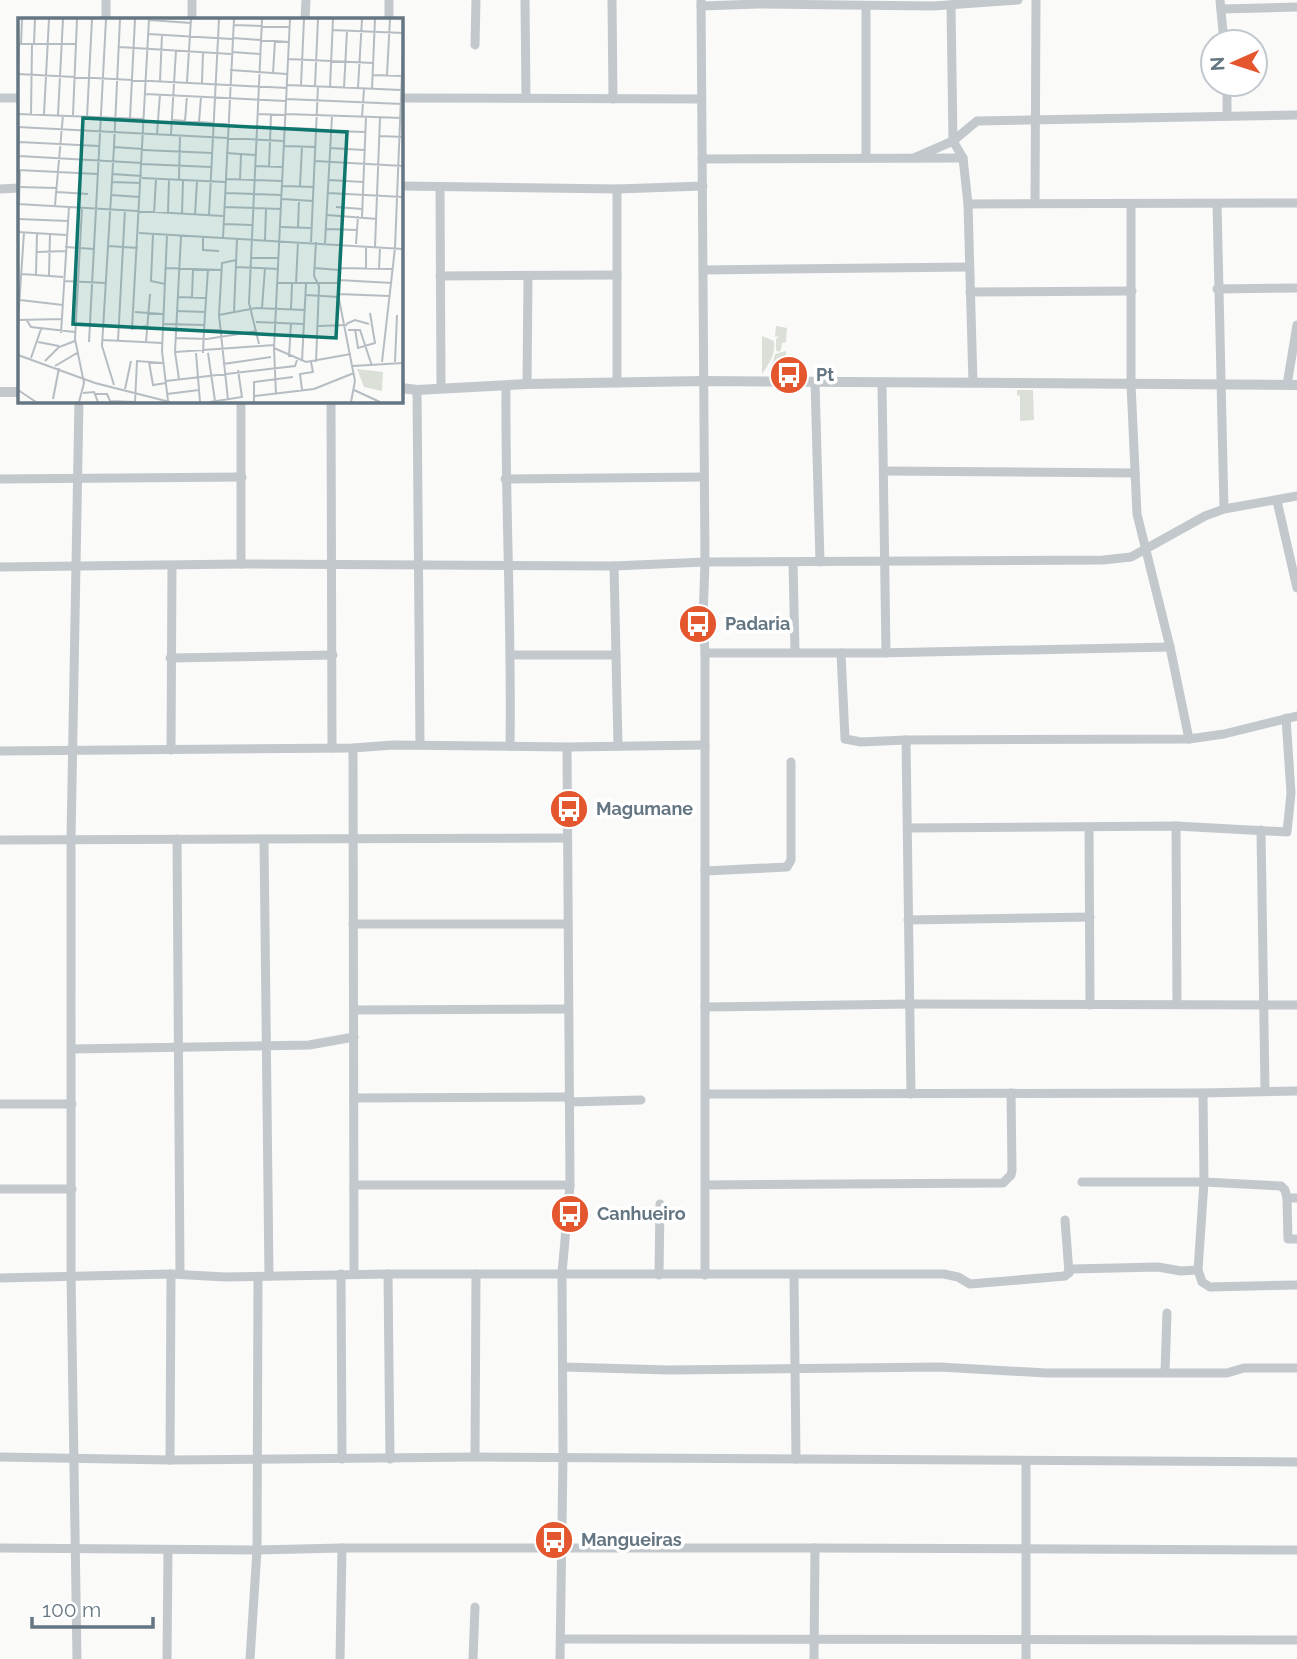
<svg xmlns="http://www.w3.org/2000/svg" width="1297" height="1659" font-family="Raleway,sans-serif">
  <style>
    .green { fill: #dadfd7 }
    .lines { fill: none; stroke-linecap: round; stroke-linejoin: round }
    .minor { stroke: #c3c8cc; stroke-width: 9 }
    .tertiary { stroke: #c3c8cc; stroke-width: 10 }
    .labels { text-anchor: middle; stroke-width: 7; stroke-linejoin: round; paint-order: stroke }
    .poi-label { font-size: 18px; font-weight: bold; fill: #657683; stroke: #fff; text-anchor: start }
    .inset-road { fill: none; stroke: #b5bdc2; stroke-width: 2 }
    .view { fill: #0f766e; fill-opacity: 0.15; stroke: #0f766e; stroke-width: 3.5 }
    .inset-edge { fill: none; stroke: #657683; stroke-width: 3.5 }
  </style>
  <rect width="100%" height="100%" fill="#fafaf8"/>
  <g class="green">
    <path d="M776,326L787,328L786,342L782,343L781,350L778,352L776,350V339L779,336L775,337Z"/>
    <path d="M762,336L774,341C776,354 769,364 762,374Z"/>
    <path d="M786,351V364L780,363L776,372L770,373L775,354Z"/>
    <path d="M1017,390H1033L1034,420L1020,421V396L1017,395Z"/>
  </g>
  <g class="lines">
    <g class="minor">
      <path d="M106,0V19"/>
      <path d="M192,0V19"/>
      <path d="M525,0L526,98"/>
      <path d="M612,0L613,99"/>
      <path d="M701,0L705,562L703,619L705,653V1275"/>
      <path d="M1220,0L1224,42"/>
      <path d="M951,5L953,141L963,158L968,204L973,383"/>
      <path d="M701,6L758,4L933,6L1018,0"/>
      <path d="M1221,9L1297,7"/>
      <path d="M305,19L306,0"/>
      <path d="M389,19V0"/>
      <path d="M475,45L476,0"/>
      <path d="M1227,84V116"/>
      <path d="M0,98H19"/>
      <path d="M401,98L701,99"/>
      <path d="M866,158V6"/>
      <path d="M914,158L953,141L977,121L1297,115"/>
      <path d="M702,159L963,158"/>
      <path d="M401,186L617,189L703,186"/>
      <path d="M440,187L441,387"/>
      <path d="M0,189L19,188"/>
      <path d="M1035,203L1036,0"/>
      <path d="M968,204L1297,203"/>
      <path d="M1131,204V384L1137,514L1170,647L1189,739"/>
      <path d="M1217,204L1224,509"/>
      <path d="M703,270L969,267"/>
      <path d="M440,276L617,275"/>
      <path d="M1217,289L1297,288"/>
      <path d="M970,292L1132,291"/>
      <path d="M815,382L820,562"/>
      <path d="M617,383V189"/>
      <path d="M882,383L886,653"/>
      <path d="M527,384L528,276"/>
      <path d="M1287,385L1297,325"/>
      <path d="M506,386C505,506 512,626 510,746"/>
      <path d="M417,390L420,745"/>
      <path d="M331,401L332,748"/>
      <path d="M884,471L1135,473"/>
      <path d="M0,479L242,477"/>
      <path d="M505,479L703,477"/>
      <path d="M1277,501L1297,588"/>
      <path d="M793,563L795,652"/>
      <path d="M241,564V401"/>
      <path d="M614,566L618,746"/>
      <path d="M0,567L241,564L614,566L705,562L1103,560L1131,557L1205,516L1224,509L1297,496"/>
      <path d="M705,653H878L1170,647"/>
      <path d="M841,653L845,739L861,742L906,740L1189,739L1224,734L1297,716"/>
      <path d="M511,655H616"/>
      <path d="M170,658L333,655"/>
      <path d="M906,740L911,1094"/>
      <path d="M353,748L354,1274"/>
      <path d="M171,750L172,566"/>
      <path d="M0,751L353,748L393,745L567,747L705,745"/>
      <path d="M1176,826L1177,1004"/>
      <path d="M908,828L1176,826L1287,832L1291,793L1286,718"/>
      <path d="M1089,828L1090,1005"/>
      <path d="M1261,830L1265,1090"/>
      <path d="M177,839L180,1274"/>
      <path d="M264,839L269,1276"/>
      <path d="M0,840L566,838"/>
      <path d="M705,871L787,867L791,860V762"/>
      <path d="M908,920L1090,917"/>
      <path d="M353,924H568"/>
      <path d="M705,1007L910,1004L1297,1005"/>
      <path d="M354,1010L568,1009"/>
      <path d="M72,1049L309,1045L354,1037"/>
      <path d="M1203,1093L1204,1182L1198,1270L1202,1282L1210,1287L1297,1285"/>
      <path d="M706,1094L1203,1093L1297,1091"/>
      <path d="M354,1098L569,1097"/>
      <path d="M569,1102L641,1100"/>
      <path d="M0,1104H72"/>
      <path d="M1082,1182H1204L1281,1186L1285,1190L1287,1198H1297"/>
      <path d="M354,1185H570"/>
      <path d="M706,1185L1003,1183L1011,1175L1012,1170L1011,1093"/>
      <path d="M0,1189H72"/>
      <path d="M1287,1198L1288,1239H1297"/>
      <path d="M1065,1220L1069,1273"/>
      <path d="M341,1274L342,1459"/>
      <path d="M388,1274L390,1459"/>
      <path d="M659,1275L660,1204"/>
      <path d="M794,1275L796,1459"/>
      <path d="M0,1278L171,1274L225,1277L388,1274H944L958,1277L970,1284L1065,1276L1072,1269L1158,1267L1181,1271L1198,1270"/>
      <path d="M564,1367L668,1370L940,1367L1046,1373H1227L1244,1368H1297"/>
      <path d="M1165,1372L1167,1313"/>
      <path d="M0,1457L170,1460L171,1274"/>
      <path d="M475,1457L476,1274"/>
      <path d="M170,1460L475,1457L1297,1462"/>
      <path d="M1026,1462V1659"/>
      <path d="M0,1548L257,1550L342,1548H815L1297,1550"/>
      <path d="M561,1639L1297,1640"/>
      <path d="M77,1659L71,1275V839L79,401"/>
      <path d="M167,1659L168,1550"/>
      <path d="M250,1659L257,1550L258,1277"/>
      <path d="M340,1659L342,1548"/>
      <path d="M473,1659L475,1607"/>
      <path d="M560,1659L563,1457L562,1273L570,1185L567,747"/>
      <path d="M814,1659L815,1548"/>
    </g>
    <g class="tertiary">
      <path d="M401,388L417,390L527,384L704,381L1297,385"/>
      <path d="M0,392H19"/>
    </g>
  </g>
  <defs>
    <g id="bus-disc" transform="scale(2.0125)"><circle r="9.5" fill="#e4572e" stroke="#fff"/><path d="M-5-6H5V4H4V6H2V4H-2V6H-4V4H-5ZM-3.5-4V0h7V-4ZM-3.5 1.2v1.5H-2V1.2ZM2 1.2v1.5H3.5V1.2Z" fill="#fff"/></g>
  </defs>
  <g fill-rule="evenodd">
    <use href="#bus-disc" x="789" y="375"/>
    <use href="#bus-disc" x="698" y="624"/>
    <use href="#bus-disc" x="569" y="809"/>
    <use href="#bus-disc" x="570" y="1214"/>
    <use href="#bus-disc" x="554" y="1540"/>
  </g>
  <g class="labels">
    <g class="poi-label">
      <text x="816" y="381">Pt</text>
      <text x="725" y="630">Padaria</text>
      <text x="596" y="815">Magumane</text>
      <text x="597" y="1220">Canhueiro</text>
      <text x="581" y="1546">Mangueiras</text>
    </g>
  </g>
  <g transform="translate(18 18)">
    <rect width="385" height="385" fill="#fafaf8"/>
    <path d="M339,351L365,354L364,373L346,369Z" fill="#dadfd7"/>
    <path class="inset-road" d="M102,1L96,129L125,131M272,1L256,330L288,344L333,336M131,2L173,5M215,7L272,9M314,12L385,15M130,16L214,21M215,20L271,24M0,26H58M3,26L4,1M16,26L17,1M101,29L213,36M214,34L242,36M270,41L355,45M0,52L1,26M212,52L269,56M255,55L257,23M0,56L269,70M355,57L384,58M369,57L372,1M142,63L144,17M169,64L173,1M184,65L185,34M269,67L383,72M283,67L286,1M297,68L300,1M312,69L315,1M326,70L329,13M340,70L344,1M354,71L357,1M127,76L268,83M268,81L384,86M0,96L126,101M13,96L14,26M26,96L31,1M239,96L267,97M267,96L385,100M40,97L45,1M55,97L59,1M69,99L74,1M344,99L346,71M112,100L117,1M154,102L209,106M167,103L169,78M181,104L183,79M0,109L266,123M267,110L299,111M313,113L347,114M139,116L142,76M153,116L158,32M362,118L385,119M1,124L81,128M266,128L298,129M312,130L346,132M125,132L194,135M208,135L237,137M1,138L124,145M297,143L385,148M124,146L193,149M237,148L264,149M251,149L253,97M0,152L80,156M0,152L1,110M94,156L124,158M124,160L207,164M161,161L162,117M207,161L264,163M222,162L223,136M311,162L345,164M94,164L123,165M264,168L296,169M282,168L284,128M0,169L39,170M39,174L70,176M207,175L263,177M310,175L385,179M93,177L122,179M264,181L295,183M0,186L205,198M1,186L2,152M37,187L45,97M206,189L263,191M318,189L344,191M136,195L138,161M150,195L151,161M164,196L165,162M177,197L179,163M191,197L201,1M309,197L359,201M344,199L348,99M0,201L50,203M205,206L234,207M263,209L293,210M280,210L281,182M308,211L339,212M0,214L48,217M121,215L385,231M135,216L133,263L147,266M149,217L144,333L150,383M185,219V232L201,233M205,220L216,1M247,222L248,190M293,224L300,68M307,225L314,98M322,225L320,276L337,363L333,384M338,226L340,198M91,228L120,230M47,229L76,231M357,229L362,100M19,234L48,233M233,240H261M218,249L261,251M147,250L204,252M296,250L321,252M321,250L375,251M348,250V228M190,251L186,312H204M361,251L362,230M4,256L45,259M18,256L19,215M31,257L32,216M296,258L301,268L298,344M296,258L298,224M320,262L374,265M46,263L88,265M260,265H320M278,266L280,224M320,276L371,278M288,277L321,279M160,279L188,280M174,279L175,251M2,282L45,287M244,290L247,250M273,291L274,266M159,293L188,294M117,294L145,296M216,294L219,221M201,297L238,290L287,292M8,301L13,309L57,314M0,302L44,301M0,304L6,214M238,304L286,306M145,306L186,307M328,306L337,302L351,306M128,308L114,311L131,1M300,308L329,307M337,311L340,330L357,325L352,295M330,312H342L354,348M43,315L51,189M158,320L189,321L239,313M85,322L144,325M100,323L107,192M20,324L41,328M71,324L88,1M128,324L132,276M241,326L231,285L244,1M256,330L258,376M157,334L256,327M178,335L182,384M185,335L186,312M190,335L197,383M0,337L77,365L152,384M271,339L273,305M13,340L23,311M27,343L41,329L57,323M284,343L288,266M131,344L135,367L148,365M364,344L377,230L385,29M377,344L379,297M205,346L253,339M37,348L59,335M335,348L385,345M161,361L157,334L163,218M148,363L277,348L279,342M96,367L84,328L96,129M107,371L113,343M0,372L18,384M284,372L282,356L295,354L293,344M336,372L362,384M65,375L76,374L80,384M77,376H89L92,383L117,384M149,376L181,372M237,378L296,371L336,355M35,381L41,350M210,382L201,297L204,245L218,242M61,384L66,365L57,321L64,190M117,384L119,343L145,345M192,384L224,379L220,352M236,384V364L275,359"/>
    <path class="view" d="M65,100L329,114L318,320L55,306Z"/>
    <rect width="385" height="385" class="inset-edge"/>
  </g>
  <g transform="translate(1234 63) rotate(267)"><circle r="33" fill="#ffffff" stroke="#c1c8cd" stroke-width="2"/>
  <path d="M0-5L12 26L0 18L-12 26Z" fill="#e4572e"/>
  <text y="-10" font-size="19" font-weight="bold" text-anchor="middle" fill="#657683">N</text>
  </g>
  <path d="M32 1617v10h121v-10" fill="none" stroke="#657683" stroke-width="3.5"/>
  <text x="42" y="1617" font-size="21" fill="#657683" stroke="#ffffff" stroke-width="5" paint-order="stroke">100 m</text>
</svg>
